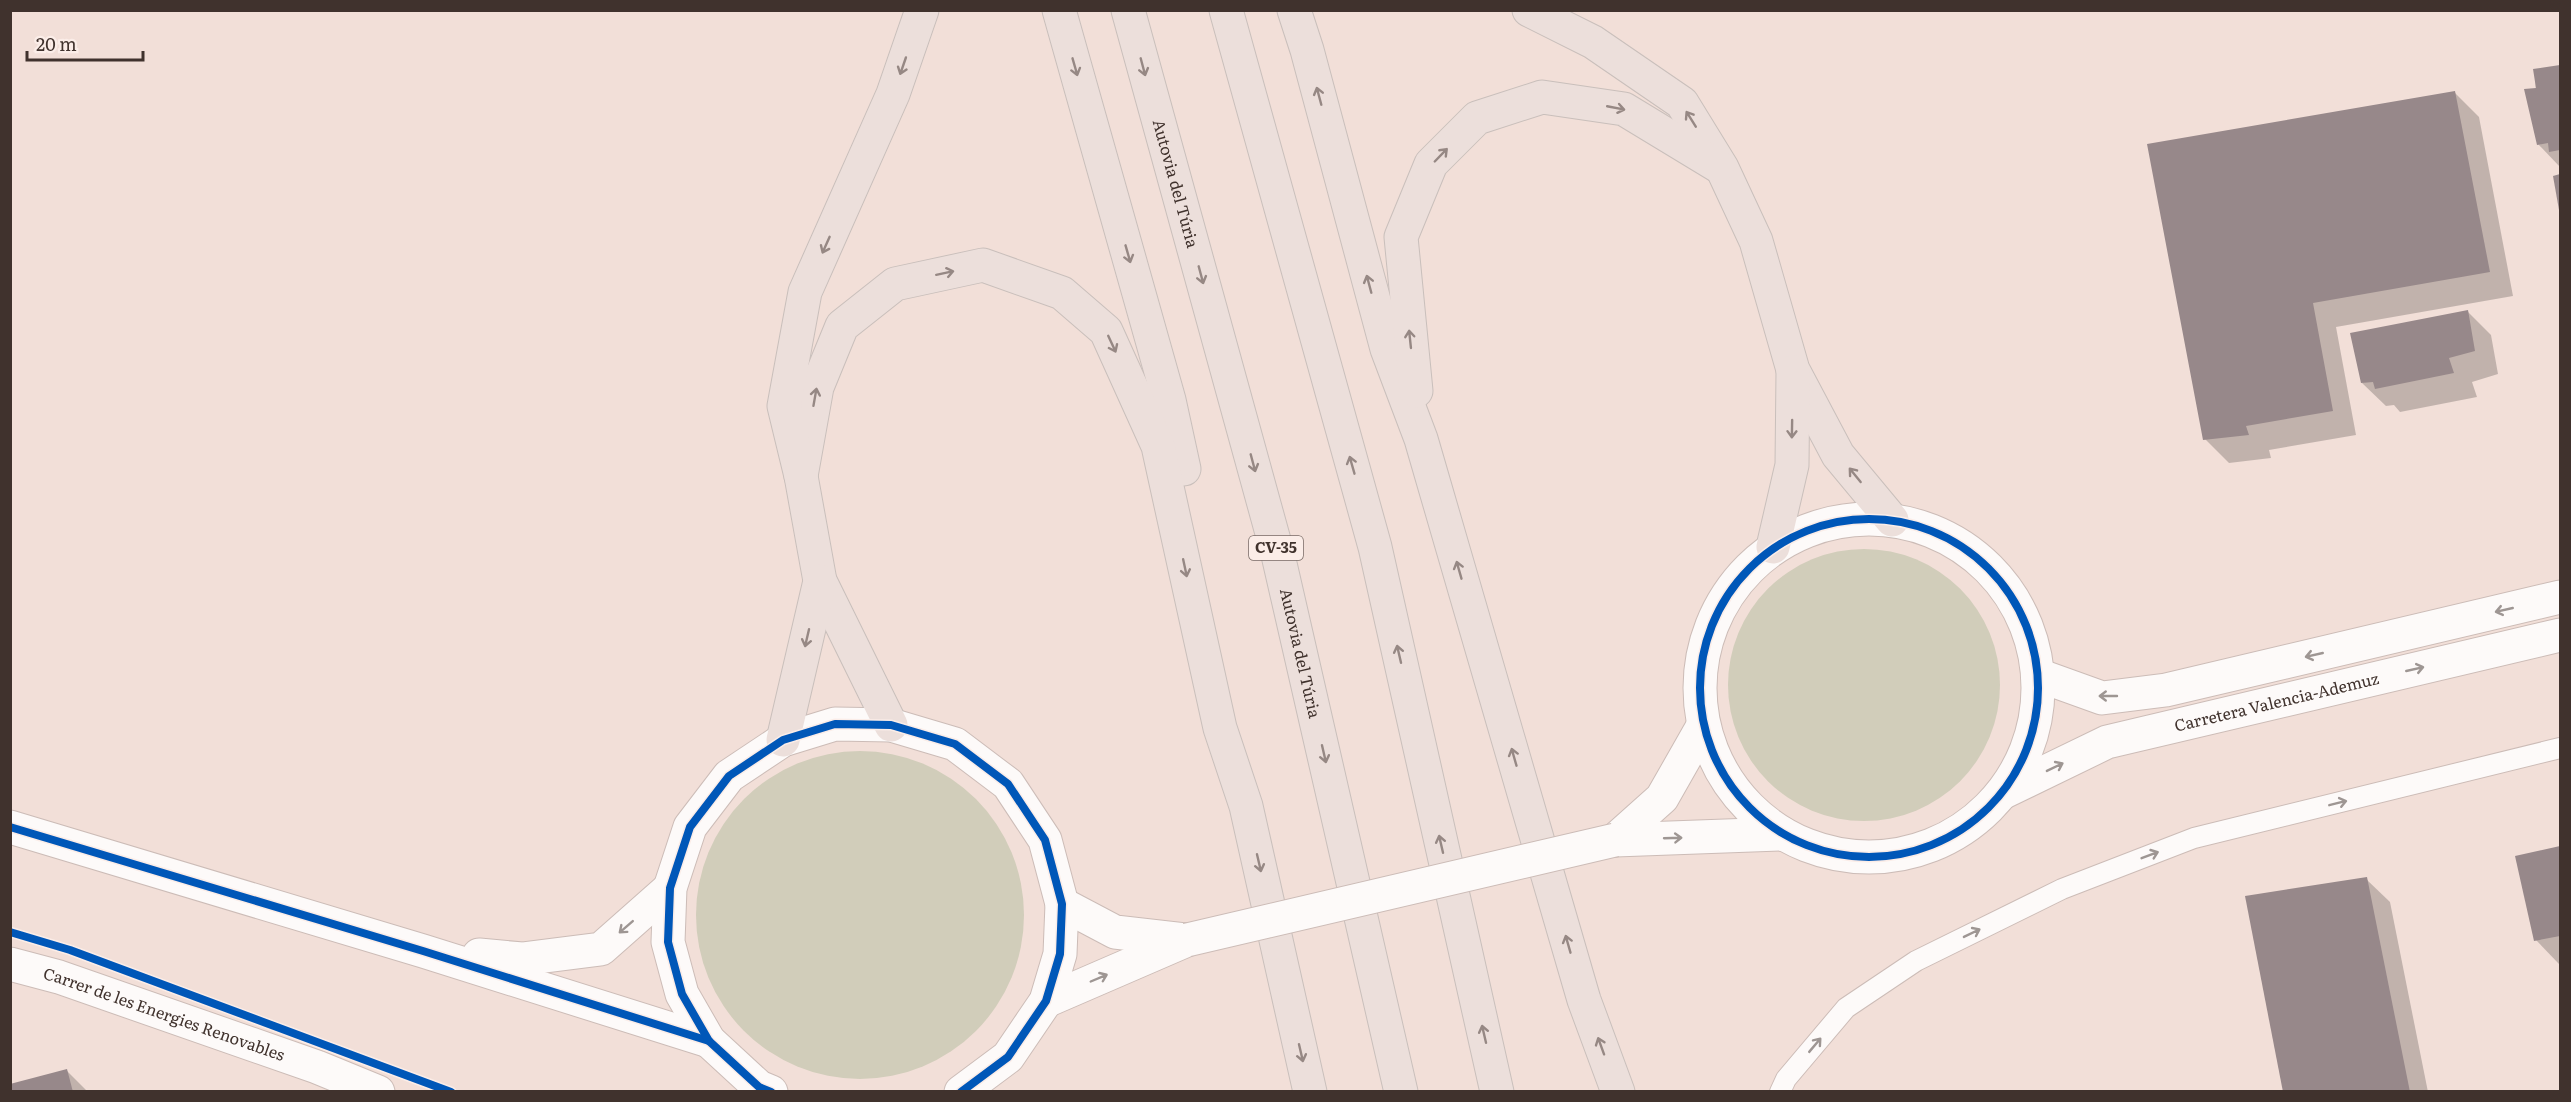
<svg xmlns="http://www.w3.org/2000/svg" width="2571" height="1102" font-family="Literata,serif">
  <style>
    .green { fill: #d1cdba }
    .shadow { fill: #0003 }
    .building { fill: #97888a }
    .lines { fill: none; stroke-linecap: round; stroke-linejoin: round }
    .lane-casing { stroke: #ccbcb7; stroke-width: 22 }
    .street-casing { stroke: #ccbcb7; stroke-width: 35 }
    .secondary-casing { stroke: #ccbcb7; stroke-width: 35 }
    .highway-casing { stroke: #c9bfbb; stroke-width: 35 }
    .lane { stroke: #fdfaf9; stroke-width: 20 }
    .street { stroke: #fdfaf9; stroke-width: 33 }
    .secondary { stroke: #fdfaf9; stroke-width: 33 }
    .highway { stroke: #ecdfdb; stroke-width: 33 }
    .secondary-bridge-casing { stroke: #ccbcb7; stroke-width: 35; stroke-linecap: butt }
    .secondary-bridge { stroke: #fdfaf9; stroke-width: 33 }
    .cycleway-casing { stroke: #fbede8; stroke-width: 11 }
    .cycleway { stroke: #0057b8; stroke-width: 8 }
    .oneway { stroke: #968884 }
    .oneway2 { stroke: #9e9693 }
    .labels { text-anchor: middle; stroke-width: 6; stroke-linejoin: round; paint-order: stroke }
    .shield { fill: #fbede8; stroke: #786a65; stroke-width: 1.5 }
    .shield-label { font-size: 15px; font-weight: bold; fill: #40322d }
    .street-label { font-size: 16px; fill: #40322d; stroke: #fbede8 }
  </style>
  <rect width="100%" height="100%" fill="#f2dfd8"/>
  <g class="green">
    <circle cx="1864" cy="685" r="136"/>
    <circle cx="860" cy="915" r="164"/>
  </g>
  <g class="shadow">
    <path d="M2560,66V167L2538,144L2535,70Z"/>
    <path d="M2455,93L2479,117L2513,296L2336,327L2356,435L2269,450L2271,458L2229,463L2205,439Z"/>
    <path d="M2467,311L2491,335L2498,374L2472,382L2477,397L2400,412L2394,405L2386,406L2362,383Z"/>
    <path d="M2560,847V963L2559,964L2536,940L2516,857Z"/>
    <path d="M2366,879L2390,902L2428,1092H2284Z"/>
    <path d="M67,1071L88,1092H10Z"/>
  </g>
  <g class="building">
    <path d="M2560,65V150L2549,152L2548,143L2537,145L2524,89L2536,88L2533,69Z"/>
    <path d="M2455,91L2490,272L2313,303L2333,411L2246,426L2249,435L2203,440L2147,144Z"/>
    <path d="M2560,174V210H2559L2553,176Z"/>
    <path d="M2468,310L2475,351L2449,358L2454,373L2375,389L2373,382L2361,383L2350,333Z"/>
    <path d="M2560,846V936L2534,941L2515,856Z"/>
    <path d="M2367,877L2410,1092H2283L2245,896Z"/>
    <path d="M67,1069L73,1092H10V1084Z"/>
  </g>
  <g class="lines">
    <g class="lane-casing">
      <path id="lane" d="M1780,1092L1786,1079L1846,1008L1916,961L2062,889L2194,838L2560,748"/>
    </g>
    <g class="street-casing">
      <g id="street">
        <path d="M2038,675L2102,698L2166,690L2560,597"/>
        <path id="s1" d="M2002,793L2107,742L2560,635"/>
        <path id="s2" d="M10,964L59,977L317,1067L378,1092"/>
      </g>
    </g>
    <g class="secondary-casing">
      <g id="secondary">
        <circle cx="1869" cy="688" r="169"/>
        <path d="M10,827L423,951L709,1041"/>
        <path d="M1615,840L1783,834"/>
        <path d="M1615,840L1662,798L1703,726"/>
        <path d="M1062,904L1115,932L1185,940"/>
        <path d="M479,955L522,959L601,949L670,888"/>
        <path d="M1046,1001L1187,940"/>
        <path d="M771,1092L759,1087L709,1041L682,994L668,942L670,888L690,827L729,776L783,740L835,724L891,725L955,744L1008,784L1045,840L1062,904L1060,954L1046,1001L1008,1057L961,1092"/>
      </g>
    </g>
    <g class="highway-casing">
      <g id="highway">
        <path d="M1059,10L1169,400L1184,469"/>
        <path id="s3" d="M1128,10L1278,555L1401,1092"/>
        <path d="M1226,10L1375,547L1497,1092"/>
        <path d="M1294,10L1307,50L1387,349L1421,439L1584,1000L1618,1092"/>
        <path d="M1529,10L1593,42L1682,103L1722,168L1756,241L1793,370L1838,455L1892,520"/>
        <path d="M1416,391L1401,237L1431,164L1477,118L1542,97L1624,109L1718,166"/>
        <path d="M801,476L817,387L842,326L895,284L983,265L1062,293L1106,331L1158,446L1220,728L1246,806L1310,1092"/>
        <path d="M1773,547L1792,465L1793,372"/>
        <path d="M891,725L820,581L801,476L784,406L805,292L893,94L922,10"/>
        <path d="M783,740L820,581"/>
      </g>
    </g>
    <use href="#lane" class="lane"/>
    <use href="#street" class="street"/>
    <use href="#secondary" class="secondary"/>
    <use href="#highway" class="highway"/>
    <g class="secondary-bridge-casing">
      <path id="secondary-bridge" d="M1187,940L1615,840"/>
    </g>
    <use href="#secondary-bridge" class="secondary-bridge"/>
    <g class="cycleway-casing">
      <g id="cycleway">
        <circle cx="1869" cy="688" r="169"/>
        <path d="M10,827L423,951L709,1041"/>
        <path d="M10,932L70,950L451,1092"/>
        <path d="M771,1092L759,1087L709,1041L682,994L668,942L670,888L690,827L729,776L783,740L835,724L891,725L955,744L1008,784L1045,840L1062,904L1060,954L1046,1001L1008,1057L961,1092"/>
      </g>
    </g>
    <use href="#cycleway" class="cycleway"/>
  </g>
  <defs><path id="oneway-shaft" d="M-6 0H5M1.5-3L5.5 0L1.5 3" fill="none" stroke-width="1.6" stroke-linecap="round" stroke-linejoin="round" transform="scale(1.5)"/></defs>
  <g class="oneway">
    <use href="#oneway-shaft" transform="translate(903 66) rotate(109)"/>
    <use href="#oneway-shaft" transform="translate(1075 67) rotate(74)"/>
    <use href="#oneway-shaft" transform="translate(1143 67) rotate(75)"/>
    <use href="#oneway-shaft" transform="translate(1319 96) rotate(-105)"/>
    <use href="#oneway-shaft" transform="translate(1616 108) rotate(11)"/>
    <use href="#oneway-shaft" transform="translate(1691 119) rotate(-122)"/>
    <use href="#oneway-shaft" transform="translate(1441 155) rotate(-46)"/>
    <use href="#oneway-shaft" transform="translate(826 245) rotate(114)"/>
    <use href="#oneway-shaft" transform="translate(1128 254) rotate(74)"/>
    <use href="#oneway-shaft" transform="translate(945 273) rotate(-12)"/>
    <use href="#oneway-shaft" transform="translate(1201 275) rotate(75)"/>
    <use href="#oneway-shaft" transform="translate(1369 284) rotate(-105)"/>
    <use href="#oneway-shaft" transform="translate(1410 339) rotate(-96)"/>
    <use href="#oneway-shaft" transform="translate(1112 344) rotate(65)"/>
    <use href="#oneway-shaft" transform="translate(815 397) rotate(-80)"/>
    <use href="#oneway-shaft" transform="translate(1792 429) rotate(91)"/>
    <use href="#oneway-shaft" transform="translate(1253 463) rotate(75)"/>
    <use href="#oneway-shaft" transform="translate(1352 465) rotate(-106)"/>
    <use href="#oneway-shaft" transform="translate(1855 475) rotate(-129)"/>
    <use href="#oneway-shaft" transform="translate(1185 568) rotate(78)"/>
    <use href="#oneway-shaft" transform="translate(1459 570) rotate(-106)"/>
    <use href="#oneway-shaft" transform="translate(807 638) rotate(103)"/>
    <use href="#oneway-shaft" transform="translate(1399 654) rotate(-103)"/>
    <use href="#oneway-shaft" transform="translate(1324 754) rotate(77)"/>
    <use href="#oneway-shaft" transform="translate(1514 757) rotate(-106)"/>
    <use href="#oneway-shaft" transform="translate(1441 844) rotate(-103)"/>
    <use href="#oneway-shaft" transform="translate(1259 863) rotate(77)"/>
    <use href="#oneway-shaft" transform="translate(1568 944) rotate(-106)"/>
    <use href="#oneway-shaft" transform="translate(1484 1034) rotate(-103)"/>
    <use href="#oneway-shaft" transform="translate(1601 1046) rotate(-110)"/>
    <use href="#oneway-shaft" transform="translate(1301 1053) rotate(77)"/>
  </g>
  <g class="oneway2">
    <use href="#oneway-shaft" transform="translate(2504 610) rotate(167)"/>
    <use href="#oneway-shaft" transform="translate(2314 655) rotate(167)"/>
    <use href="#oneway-shaft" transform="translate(2415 669) rotate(-13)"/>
    <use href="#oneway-shaft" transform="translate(2108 696) rotate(180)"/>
    <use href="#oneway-shaft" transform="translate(2055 767) rotate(-26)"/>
    <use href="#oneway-shaft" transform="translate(2338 803) rotate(-14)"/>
    <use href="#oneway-shaft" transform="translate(1673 838) rotate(-2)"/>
    <use href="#oneway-shaft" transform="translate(2150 855) rotate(-21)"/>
    <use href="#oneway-shaft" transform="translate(626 927) rotate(139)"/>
    <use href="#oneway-shaft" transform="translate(1972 933) rotate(-26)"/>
    <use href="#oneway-shaft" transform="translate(1099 978) rotate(-23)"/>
    <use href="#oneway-shaft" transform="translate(1815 1045) rotate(-50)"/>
  </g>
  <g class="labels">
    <rect class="shield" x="1249" y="536" width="54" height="24" rx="4.5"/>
    <g class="shield-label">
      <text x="1276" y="553">CV-35</text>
    </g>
    <g class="street-label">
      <text dy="6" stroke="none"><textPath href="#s3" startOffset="180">Autovia del Túria</textPath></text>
      <text dy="6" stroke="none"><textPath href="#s3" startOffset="666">Autovia del Túria</textPath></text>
      <text dy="6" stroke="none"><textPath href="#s1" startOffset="291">Carretera Valencia-Ademuz</textPath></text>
      <text dy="6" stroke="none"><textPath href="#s2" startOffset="162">Carrer de les Energies Renovables</textPath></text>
    </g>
  </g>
  <rect width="2571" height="1102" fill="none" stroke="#40322d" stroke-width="24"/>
  <path d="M27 51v9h116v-9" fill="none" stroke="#40322d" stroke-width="3"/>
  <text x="36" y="51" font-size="18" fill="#40322d" stroke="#fbede8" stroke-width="4.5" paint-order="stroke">20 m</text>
</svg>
